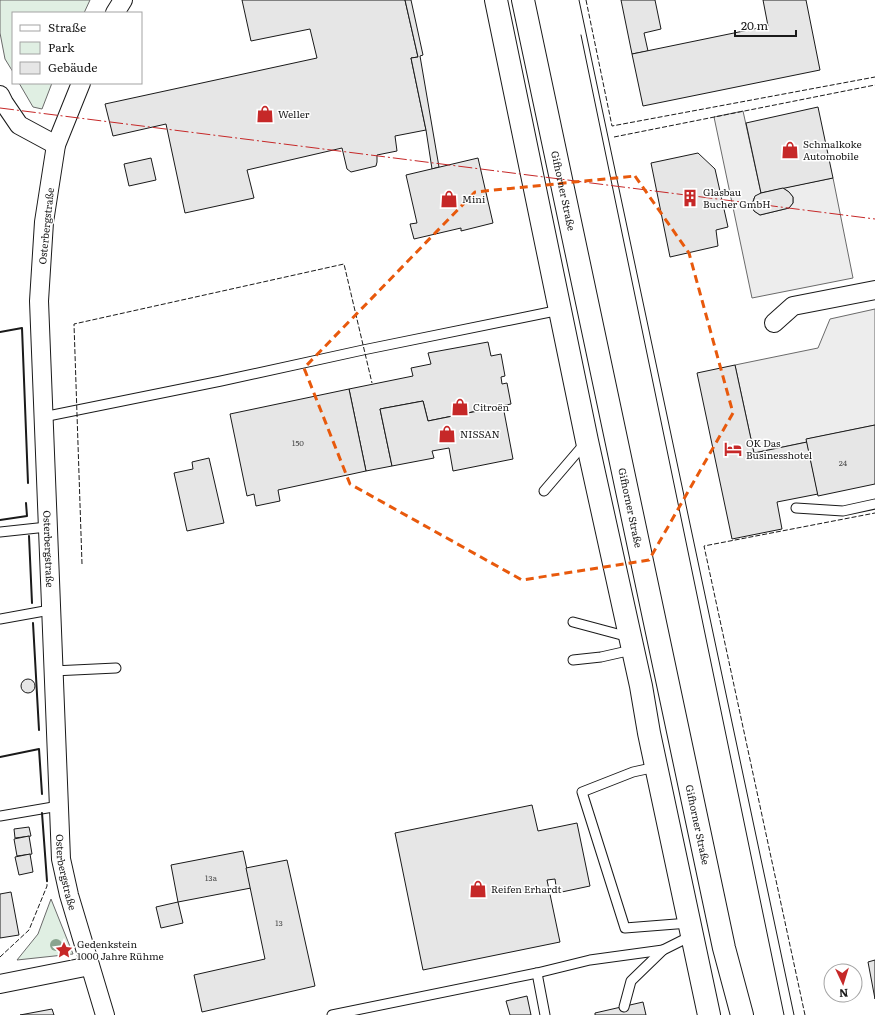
<svg xmlns="http://www.w3.org/2000/svg" width="875" height="1015" font-family="Literata,serif">
  <style>
    .green { fill: #e0efe3; stroke: #6a6a6a }
    .parking { fill: #ededed; stroke: #6a6a6a }
    .building { fill: #e6e6e6; stroke: #1a1a1a }
    .lines { fill: none; stroke-linecap: round; stroke-linejoin: round }
    .lane-casing { stroke: #1a1a1a; stroke-width: 11 }
    .street-casing { stroke: #1a1a1a; stroke-width: 20 }
    .secondary-casing { stroke: #1a1a1a; stroke-width: 24 }
    .lane { stroke: #fff; stroke-width: 9 }
    .street { stroke: #fff; stroke-width: 18 }
    .secondary { stroke: #fff; stroke-width: 22 }
    .tram { stroke: #1a1a1a; stroke-width: 1 }
    .fence { stroke: #1a1a1a; stroke-width: 1; stroke-dasharray: 5 2; stroke-linecap: butt }
    .wall { stroke: #1a1a1a; stroke-width: 2 }
    .power { stroke: #c62828; stroke-width: 1; stroke-dasharray: 14 3 2 3; stroke-linecap: butt }
    .tree { fill: #8aa48f }
    .marked { fill: none; stroke: #e8590c; stroke-width: 3; stroke-dasharray: 8 5; stroke-linejoin: round }
    .labels { text-anchor: middle; stroke-width: 3; stroke-linejoin: round; paint-order: stroke }
    .number-label { font-size: 8px; fill: #4d4d4d }
    .poi-label { font-size: 10px; fill: #1a1a1a; stroke: #fff; text-anchor: start }
    .street-label { font-size: 10px; fill: #1a1a1a; stroke: #fff }
  </style>
  <rect width="100%" height="100%" fill="#fff"/>
  <g class="green">
    <path d="M0,0H90L84,13H13V72L5,59L0,33Z"/>
    <path d="M19,83H52L42,109L33,107Z"/>
    <path d="M51,899L73,954L17,960L38,934Z"/>
  </g>
  <g class="parking">
    <path d="M743,111L761,193L754,198L752,205L754,211L760,215L789,208L793,203V197L789,192L783,188L833,178L853,278L752,298L714,117Z"/>
    <path d="M875,309V425L807,439V442L754,453L735,365L818,348L830,319Z"/>
  </g>
  <g class="building">
    <path d="M242,0H405L418,57L411,58L426,130L395,136L397,151L377,155V162L376,166L351,172L347,169L342,148L247,170L254,198L185,213L166,124L113,136L105,104L317,58L310,29L251,41Z"/>
    <path d="M405,0H411L423,55L420,56L439,167L432,169L426,130L411,58L418,57Z"/>
    <path d="M621,0H655L661,29L644,33L648,51L632,54Z"/>
    <path d="M763,0H806L820,70L643,106L632,54L768,26Z"/>
    <path d="M818,107L833,178L761,193L746,123Z"/>
    <path d="M698,153L715,169L728,227L716,230L718,246L670,257L651,163Z"/>
    <path d="M151,158L156,180L129,186L124,164Z"/>
    <path d="M478,158L493,223L461,231V228L414,239L410,224L417,223L406,175Z"/>
    <path d="M783,188L789,192L793,197V203L789,208L760,215L754,211L752,205L755,196L761,193Z"/>
    <path d="M488,342L491,356L501,354L505,376L501,377L502,384L507,383L511,404L428,421L423,401L380,409L392,466L366,471L349,389L413,376L411,368L431,364L428,353Z"/>
    <path d="M735,365L754,453L807,442L818,494L777,502L782,529L732,539L697,373Z"/>
    <path d="M349,389L366,471L278,490L280,501L256,506L254,494L247,496L230,414Z"/>
    <path d="M423,401L428,421L503,406L513,459L453,471L449,448L432,451L434,458L392,466L380,409Z"/>
    <path d="M875,425V484L818,496L806,439Z"/>
    <path d="M209,458L224,523L187,531L174,473L193,469L192,462Z"/>
    <circle cx="28" cy="686" r="7"/>
    <path d="M532,805L538,831L577,823L590,886L557,893L555,879L547,880L560,942L423,970L395,833Z"/>
    <path d="M29,827L31,836L15,838L14,829Z"/>
    <path d="M29,836L32,854L17,856L14,839Z"/>
    <path d="M243,851L251,888L178,902L171,865Z"/>
    <path d="M30,854L33,872L19,875L15,857Z"/>
    <path d="M287,860L315,986L202,1012L194,975L265,959L246,868Z"/>
    <path d="M11,892L19,935L0,938V894Z"/>
    <path d="M178,902L183,923L161,928L156,907Z"/>
    <path d="M875,960V999L868,962Z"/>
    <path d="M527,996L531,1015H510L506,1001Z"/>
    <path d="M643,1002L646,1015H595V1013Z"/>
    <path d="M52,1009L54,1015H20Z"/>
  </g>
  <g class="lines">
    <g class="lane-casing">
      <g id="lane">
        <path d="M43,417L221,381L363,350L560,310"/>
        <path d="M544,491L586,442"/>
        <path d="M796,508L843,511L875,504"/>
        <path d="M0,532L47,527"/>
        <path d="M0,619L50,610"/>
        <path d="M573,622L629,637"/>
        <path d="M573,660L601,657L632,650"/>
        <path d="M53,671L116,668"/>
        <path d="M656,767L633,772L582,792L625,928L689,923"/>
        <path d="M0,816L59,806"/>
        <path d="M537,973L545,1015"/>
        <path d="M624,1007L631,981L663,950L691,936"/>
        <path d="M332,1015L537,973L590,960L663,950"/>
      </g>
    </g>
    <g class="street-casing">
      <g id="street">
        <path d="M115,13L123,0"/>
        <path id="s1" d="M81,83L56,145L44,222L39,301L61,859L69,895L105,1015"/>
        <path d="M0,95L4,103L19,125L56,145"/>
        <path d="M774,323L793,306L875,290"/>
        <path d="M0,984L90,966"/>
      </g>
    </g>
    <g class="secondary-casing">
      <g id="secondary">
        <path d="M496,0L587,441L641,686L649,733L709,1015"/>
        <path id="s2" d="M523,0L724,948L742,1015"/>
      </g>
    </g>
    <use href="#lane" class="lane"/>
    <use href="#street" class="street"/>
    <use href="#secondary" class="secondary"/>
    <g class="tram">
      <path d="M579,0L794,1015"/>
      <path d="M581,35L784,1015"/>
    </g>
    <g class="fence">
      <path d="M586,0L612,126L875,77"/>
      <path d="M614,137L875,85"/>
      <path d="M82,564L74,324L344,264L372,383"/>
      <path d="M0,957L29,930L47,886V881"/>
      <path d="M805,1015L704,546L875,513"/>
    </g>
    <g class="wall">
      <path d="M0,332L22,328L28,483"/>
      <path d="M0,520L27,516L26,503"/>
      <path d="M29,536L32,603"/>
      <path d="M33,623L39,730"/>
      <path d="M0,757L39,749L42,794"/>
      <path d="M42,813L47,881"/>
    </g>
    <path class="power" d="M0,108L875,219"/>
  </g>
  <circle class="tree" cx="56" cy="945" r="6"/>
  <path class="marked" d="M635,176L689,253L733,413L649,560L522,580L350,484L304,368L475,192Z"/>
  <defs>
    <g id="shop-bare" transform="scale(1.38)"><path d="M-5-2.5h2.3a2.7 3.5 0 0 1 5.4 0H5L5.5 6h-11ZM-1.5-2.5h3a1.5 2.3 0 0 0-3 0Z" fill="#c62828" stroke="#fff" stroke-width="2.5" paint-order="stroke"/></g>
    <g id="building-bare" transform="scale(1.38)"><path d="M-4-6H4V6H1V3H-1V6H-4ZM-2.5-4.3h1.7v1.8h-1.7ZM.8-4.3h1.7v1.8H.8ZM-2.5-1h1.7V.8h-1.7ZM.8-1h1.7V.8H.8Z" fill="#c62828" stroke="#fff" stroke-width="2.5" paint-order="stroke"/></g>
    <g id="hotel-bare" transform="scale(1.38)"><path d="M-6-4.5h1.5V1H6V5H4.5V3h-9V5H-6ZM-4 0a1.8 1.8 0 1 1 3.6 0ZM.5 0V-2.5h3Q6-2.5 6 0Z" fill="#c62828" stroke="#fff" stroke-width="2.5" paint-order="stroke"/></g>
    <g id="sight-bare" transform="scale(1.38)"><path d="M0-6L1.8-2.2L6-1.7L2.9 1.2L3.7 5.4L0 3.3L-3.7 5.4L-2.9 1.2L-6-1.7L-1.8-2.2Z" fill="#c62828" stroke="#fff" stroke-width="2.5" paint-order="stroke"/></g>
  </defs>
  <g fill-rule="evenodd">
    <use href="#shop-bare" x="265" y="114"/>
    <use href="#shop-bare" x="790" y="150"/>
    <use href="#building-bare" x="690" y="198"/>
    <use href="#shop-bare" x="449" y="199"/>
    <use href="#shop-bare" x="460" y="407"/>
    <use href="#shop-bare" x="447" y="434"/>
    <use href="#hotel-bare" x="733" y="449"/>
    <use href="#shop-bare" x="478" y="889"/>
    <use href="#sight-bare" x="64" y="950"/>
  </g>
  <g class="labels">
    <g class="number-label">
      <text x="298" y="446">150</text>
      <text x="843" y="466">24</text>
      <text x="211" y="881">13a</text>
      <text x="279" y="926">13</text>
    </g>
    <g class="poi-label">
      <text x="278" y="118">Weller</text>
      <text x="803" y="148">Schmalkoke<tspan x="803" dy="12">Automobile</tspan></text>
      <text x="703" y="196">Glasbau<tspan x="703" dy="12">Bucher GmbH</tspan></text>
      <text x="462" y="203">Mini</text>
      <text x="473" y="411">Citroën</text>
      <text x="460" y="438">NISSAN</text>
      <text x="746" y="447">OK Das<tspan x="746" dy="12">Businesshotel</tspan></text>
      <text x="491" y="893">Reifen Erhardt</text>
      <text x="77" y="948">Gedenkstein<tspan x="77" dy="12">1000 Jahre Rühme</tspan></text>
    </g>
    <g class="street-label">
      <text dy="4" stroke="none"><textPath href="#s2" startOffset="195">Gifhorner Straße</textPath></text>
      <text transform="translate(46 226) rotate(-84)" y="4">Osterbergstraße</text>
      <text dy="4" stroke="none"><textPath href="#s2" startOffset="519">Gifhorner Straße</textPath></text>
      <text dy="4" stroke="none"><textPath href="#s1" startOffset="472">Osterbergstraße</textPath></text>
      <text dy="4" stroke="none"><textPath href="#s2" startOffset="843">Gifhorner Straße</textPath></text>
      <text dy="4" stroke="none"><textPath href="#s1" startOffset="796">Osterbergstraße</textPath></text>
    </g>
  </g>
  <rect x="12" y="12" width="130" height="72" fill="#ffffff" stroke="#a3a3a3"/>
  <rect x="20" y="25" width="20" height="6" fill="#ffffff" stroke="#a3a3a3"/>
  <text x="48" y="32" font-size="12" fill="#1a1a1a">Straße</text>
  <rect x="20" y="42" width="20" height="12" fill="#e0efe3" stroke="#a3a3a3"/>
  <text x="48" y="52" font-size="12" fill="#1a1a1a">Park</text>
  <rect x="20" y="62" width="20" height="12" fill="#e6e6e6" stroke="#a3a3a3"/>
  <text x="48" y="72" font-size="12" fill="#1a1a1a">Gebäude</text>
  <g transform="translate(843 983) rotate(176)"><circle r="19" fill="#ffffff" stroke="#a3a3a3"/>
  <path d="M0-3L7 15L0 10L-7 15Z" fill="#c62828"/>
  <text y="-6" font-size="11" font-weight="bold" text-anchor="middle" fill="#1a1a1a">N</text>
  </g>
  <path d="M735 30v6h61v-6" fill="none" stroke="#1a1a1a" stroke-width="2"/>
  <text x="741" y="30" font-size="12" fill="#1a1a1a" stroke="#ffffff" stroke-width="3" paint-order="stroke">20 m</text>
</svg>
